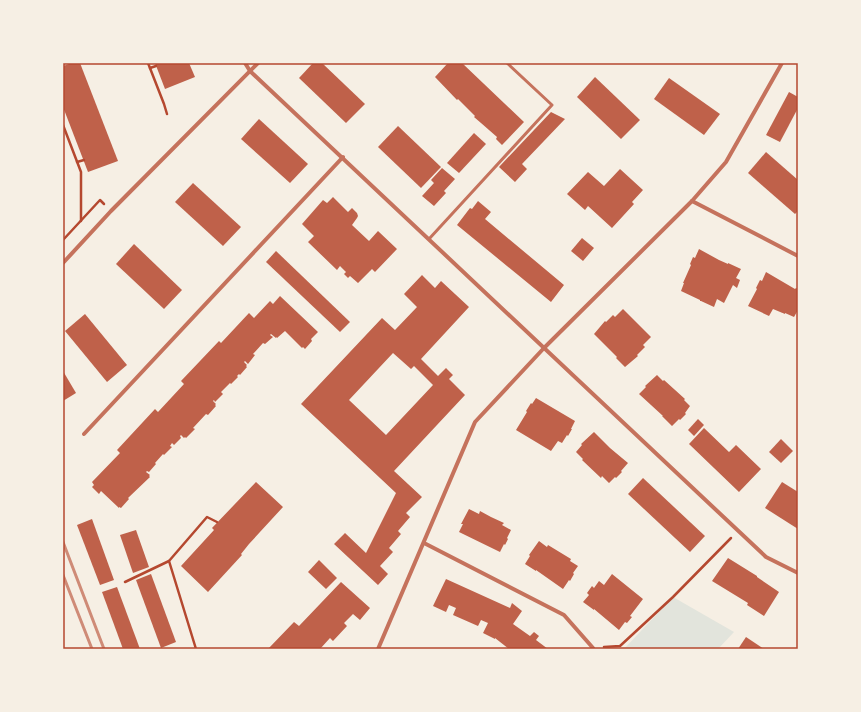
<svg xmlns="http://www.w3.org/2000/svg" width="861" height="712" font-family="'PT Serif',serif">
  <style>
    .green { fill: #e2e4dc }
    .building { fill: #bf614a; fill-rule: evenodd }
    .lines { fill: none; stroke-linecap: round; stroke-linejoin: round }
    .path { stroke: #b5482f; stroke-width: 2.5 }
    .service { stroke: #c5725c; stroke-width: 3 }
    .minor { stroke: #c5725c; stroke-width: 4 }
    .rail { stroke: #cf8b77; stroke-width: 3 }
    .neatline { fill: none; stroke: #b5482f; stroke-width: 1.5 }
  </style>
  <rect width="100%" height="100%" fill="#f6efe4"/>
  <path class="green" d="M673,597L734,632L718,649H624Z"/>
  <g class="building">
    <path d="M72,63H80L118,161L88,172L63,107V66Z"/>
    <path d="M155,63H189L195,77L165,89Z"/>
    <path d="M313,63H322L365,104L346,123L299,78Z"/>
    <path d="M448,63H462L524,122L502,145L496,139L497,137L481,123L474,117L475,116L458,99L457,100L435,77Z"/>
    <path d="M595,77L640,120L621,139L577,97Z"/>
    <path d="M669,78L720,114L704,135L654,99Z"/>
    <path d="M789,92L798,97V108L780,142L766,135Z"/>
    <path d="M551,112L565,119L522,164L527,169L515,182L499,167Z"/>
    <path d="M259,119L308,164L290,183L241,139Z"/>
    <path d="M398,126L441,167L421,188L378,147Z"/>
    <path d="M474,133L486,144L459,173L447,163Z"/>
    <path d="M766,152L798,180V211L795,214L748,173Z"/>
    <path d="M442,168L455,179L444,191L446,193L434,206L422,196L434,183L431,180Z"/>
    <path d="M620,169L643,190L632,202L634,204L612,228L588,206L585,210L567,194L588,172L604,186Z"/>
    <path d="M193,183L241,227L223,246L175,202Z"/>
    <path d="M333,197L348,212L352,208L357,213L358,216L357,218L352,225L369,241L378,231L397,249L375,272L372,269L358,283L350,276L348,278L344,274L346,272L340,266L337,270L309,243L308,242L314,236L302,224L323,200L327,203Z"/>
    <path d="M478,201L491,212L485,219L564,285L551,302L457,225L470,208L472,209Z"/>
    <path d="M582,238L594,248L583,261L571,251Z"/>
    <path d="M134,244L182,290L164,309L116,264Z"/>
    <path d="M699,249L719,260L728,264V263L741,269L736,278L740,280L737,288L733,285L724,303L717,299L714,307L701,301H700V300L681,291L684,283H683L691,265L690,264L693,257L695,258Z"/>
    <path d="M276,251L350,322L340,332L266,262Z"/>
    <path d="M766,272L795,289L796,288L798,289V310L794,317L785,313V314L773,309L769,316L748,306L757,289L756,288L760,280L762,281Z"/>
    <path d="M422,275L435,288L441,281L469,307L421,359L438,376L446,368L453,375L449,379L465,395L394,471L422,497L406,513L410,517L398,531L401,534L389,548L393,552L380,566L388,574L378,585L334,544L345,533L366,553L396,493L301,404L382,318L395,330L417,307L404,294ZM393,353L411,369L414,366L433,385L386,435L349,400Z"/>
    <path d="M280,296L318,332L311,339L312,341L305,349L303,347L302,348L285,331L277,338V337L276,338L271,334L270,335L273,337L265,344L263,343L253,354L255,355L248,364L245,361L244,362L247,365L246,366L247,367L240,375L239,374L237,376L238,377L231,384L230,383L221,392L223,394L215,402L214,400L213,401L216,404L215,405L216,406L208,415L206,414L193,428L195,429L186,438L185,437L184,438L181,435L180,436L181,438L174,445L172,443L170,446L172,447L164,455L163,454L155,463L156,464L149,472L147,471L146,472L150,475L149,476L150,477L128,498L129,499L121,508L119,507V508L101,491L99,494L92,487L94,485L92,482L120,453L117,450L155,409L158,412L184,384L181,381L219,341L221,343L249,313L254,318L270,301L273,304Z"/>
    <path d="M623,309L651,337L643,345L645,347L637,355L638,356L625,367L616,358L617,357L594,334L605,321L606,322L613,315L615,317Z"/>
    <path d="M85,314L127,365L107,382L65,331Z"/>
    <path d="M63,371L76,393L63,401Z"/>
    <path d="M657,375L663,381L664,380L685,399L684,400L690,406L685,413L686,414L680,420L679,419L672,426L662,416H663L639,394L646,387L645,386Z"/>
    <path d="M536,398L575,421L571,429H572L568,436L567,435L562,443L558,441L551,451L516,430L527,412L526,411L531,403L532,404Z"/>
    <path d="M698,419L704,425L694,436L688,430Z"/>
    <path d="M704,428L729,452L736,445L761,469L739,492L689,444Z"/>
    <path d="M594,432L610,448L628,463L621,471L622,472L616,478L615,477L609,483L602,476L601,478L582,460L583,459L576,452L582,445L581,444Z"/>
    <path d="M781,439L793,451L781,463L769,452Z"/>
    <path d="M643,478L705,536L690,552L628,494Z"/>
    <path d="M256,482L283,507L249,544L241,554L242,555L208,592L181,566L214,530L212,528Z"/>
    <path d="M782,482L798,492V529L765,508Z"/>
    <path d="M469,509L479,514L480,511L491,517L504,523L502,525L511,530L507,538L508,539L505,545L504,544L500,552L459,532L463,524H461Z"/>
    <path d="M92,519L114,580L100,585L77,525Z"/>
    <path d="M136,530L149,567L133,573L120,535Z"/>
    <path d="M539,541L547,547L548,545L571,559L570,561L578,566L573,573L574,574L570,581L569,580L563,589L536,570V571L525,564L530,556L529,555Z"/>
    <path d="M728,558L757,576V577L779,592L764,616L747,605L748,603L712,581Z"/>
    <path d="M319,560L337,578L326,589L308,572Z"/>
    <path d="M151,574L176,642L161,648L136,580Z"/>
    <path d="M612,574L643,599L630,616L632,617L627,623L625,622L619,630L594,609V610L583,602L589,595L587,593L592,586L594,588L599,581L604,585Z"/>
    <path d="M446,579L510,608L512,603L522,611L513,624L530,636L534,632L539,636L536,640L548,649H509L495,638V639L483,633L488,623L481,620L478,626L453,615L456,608L449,605L446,612L433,606Z"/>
    <path d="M341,582L370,608L360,620L353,614L344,623L347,626L333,641L330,638L320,649H268L294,622L299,626Z"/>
    <path d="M117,587L140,649H123L102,592Z"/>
    <path d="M746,637L764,649H738Z"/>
  </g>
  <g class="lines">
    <g class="path">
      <path d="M148,63L164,104L167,114"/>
      <path d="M150,68L156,66"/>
      <path d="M63,125L81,172V221"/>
      <path d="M77,162L84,160"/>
      <path d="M63,240L100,200L104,204"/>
      <path d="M125,582L169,561"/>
      <path d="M604,647L620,646L673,597L731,538"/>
      <path d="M196,649L169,561L207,517L217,522"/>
    </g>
    <path class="service" d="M429,239L552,105L507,63"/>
    <g class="minor">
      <path d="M245,63L250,71L766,557L798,573"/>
      <path d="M692,201L798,256"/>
      <path d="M63,263L111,211L258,63"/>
      <path d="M84,434L343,157"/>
      <path d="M424,543L564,615L593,648"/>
      <path d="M378,649L475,422L544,348L692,201L726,162L782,63"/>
    </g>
    <g class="rail">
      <path d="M63,542L104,649"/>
      <path d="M63,575L92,649"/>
    </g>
  </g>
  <rect width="861" height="712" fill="none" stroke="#f6efe4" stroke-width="128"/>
  <rect x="64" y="64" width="733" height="584" class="neatline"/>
</svg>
